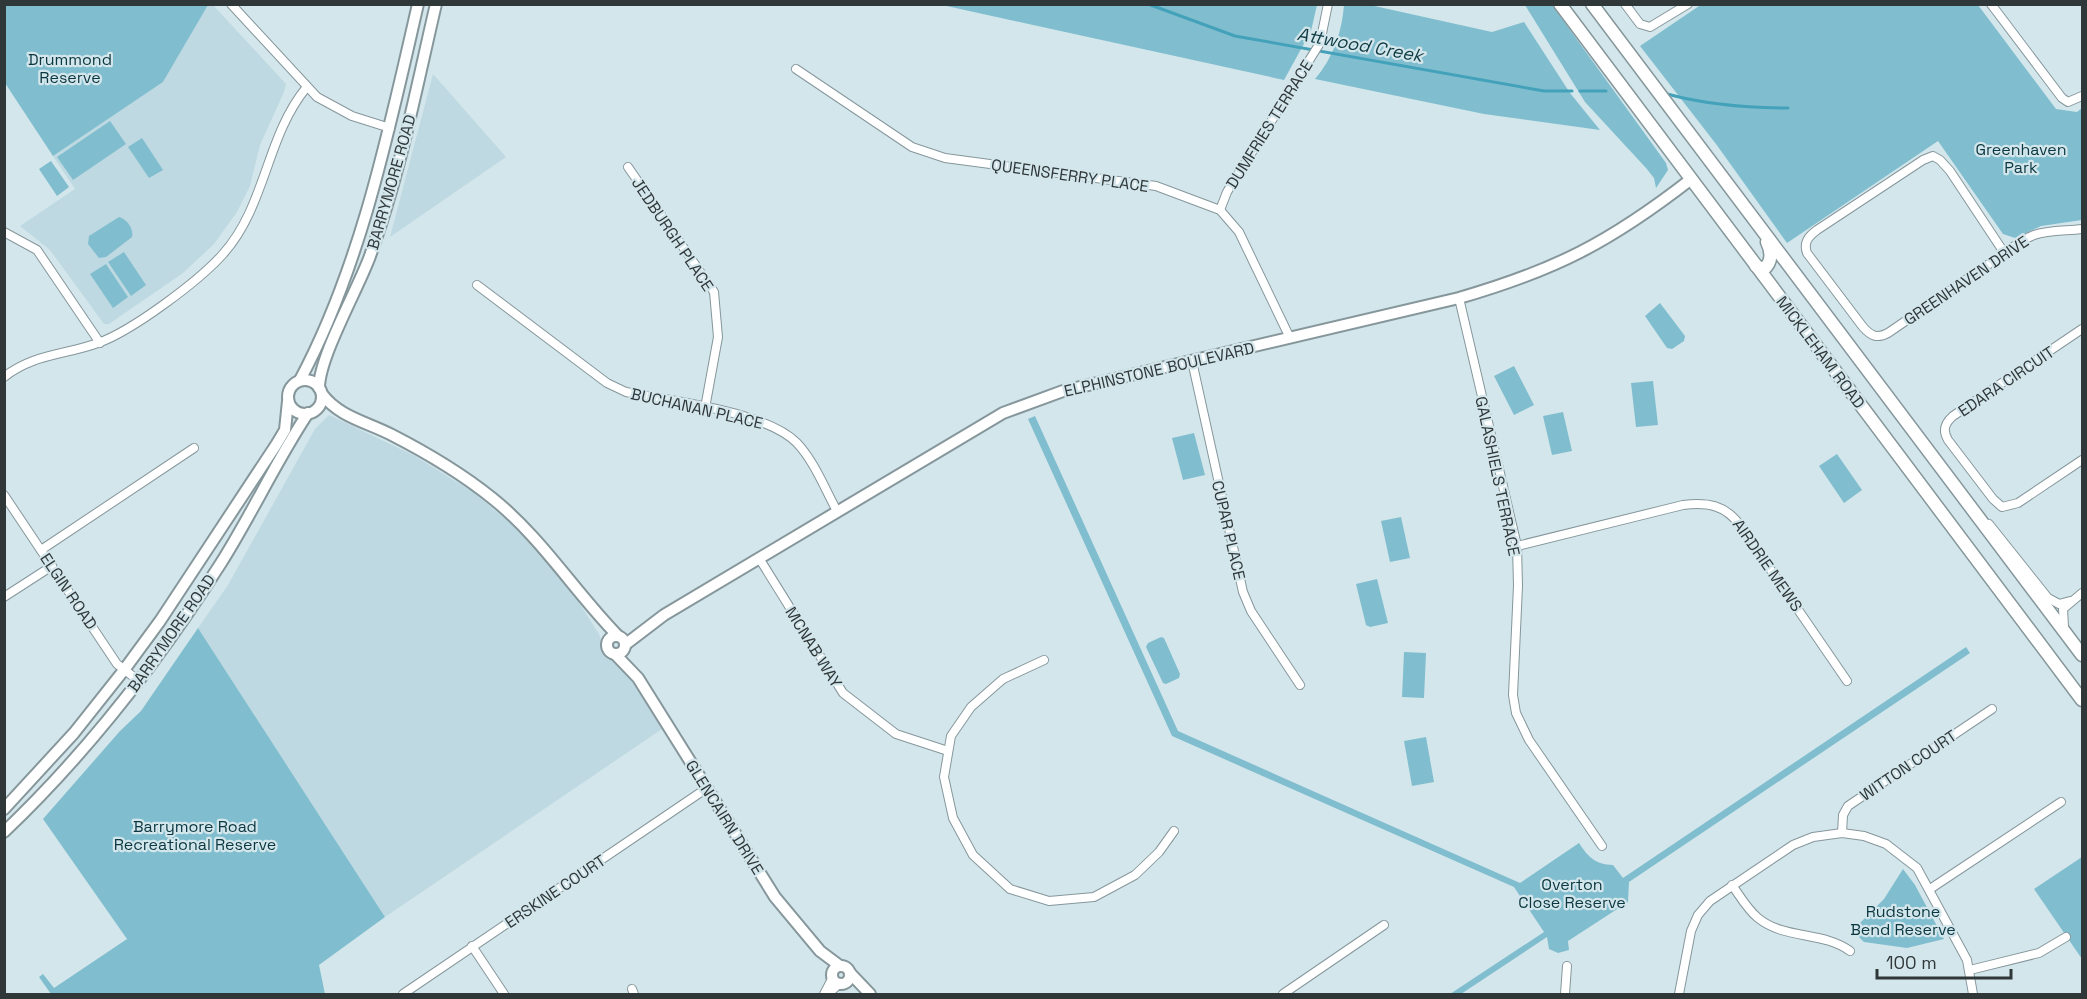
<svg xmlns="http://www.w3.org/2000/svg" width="2087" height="999" font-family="'Space Grotesk',sans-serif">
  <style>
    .built { fill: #bed9e1 }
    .green { fill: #80becf }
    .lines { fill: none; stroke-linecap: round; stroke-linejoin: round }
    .stream { stroke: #43a2ba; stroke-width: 3 }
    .street-casing { stroke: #86979c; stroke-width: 10 }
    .secondary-casing { stroke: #86979c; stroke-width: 14 }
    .primary-casing { stroke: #86979c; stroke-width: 15 }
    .street { stroke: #fff; stroke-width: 8 }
    .secondary { stroke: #fff; stroke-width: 10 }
    .primary { stroke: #fff; stroke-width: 12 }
    .labels { text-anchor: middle; stroke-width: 4.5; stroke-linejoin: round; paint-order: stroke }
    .park-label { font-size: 16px; fill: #0a3741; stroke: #d3e6eb }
    .street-label { font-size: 16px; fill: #2f3739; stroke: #d3e6eb }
    .water-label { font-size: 18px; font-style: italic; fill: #103c46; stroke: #d3e6eb }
  </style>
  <rect width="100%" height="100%" fill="#d3e6eb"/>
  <g class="built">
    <path d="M208,5H213L286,84L284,92L260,145L250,186L237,212L214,244L183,273L109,324H104L50,250L20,226L75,189L53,156L163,82Z"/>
    <path d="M433,74L506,157L390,237L394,222Z"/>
    <path d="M329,415L413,455L473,492L517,529L576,598L599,634L605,653L627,674L662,729L385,917L198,628L228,585L315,429Z"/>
  </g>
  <g class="green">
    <path d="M1702,4L1978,5L2056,109L2077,112L2082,108V220L2041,226L2015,238L2003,234L1938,141L1787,243L1716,144L1640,46Z"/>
    <path d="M4,5L5,4L208,5L163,82L53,156L5,83Z"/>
    <path d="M942,5H1317L1311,31L1284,80Z"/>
    <path d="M1344,5H1370L1492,32L1524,22L1570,93L1600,130L1484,114L1315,79C1333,58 1342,32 1344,5Z"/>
    <path d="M1525,5H1552L1666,163L1668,170L1656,188L1654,178L1646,168L1585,102Z"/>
    <path d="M110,121L126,144L73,180L57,157Z"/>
    <path d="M142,138L163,170L149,178L128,147Z"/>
    <path d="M51,161L69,187L57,196L39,169Z"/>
    <path d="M119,217C127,219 134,229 132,237L106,257L99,258L88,244L89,236Z"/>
    <path d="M124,252L146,285L131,296L108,262Z"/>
    <path d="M106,264L128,297L113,308L90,274Z"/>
    <path d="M1660,303L1685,336L1684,341L1672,349L1667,348L1645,316Z"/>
    <path d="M1514,366L1534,405L1514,415L1494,376Z"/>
    <path d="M1653,381L1658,425L1636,427L1631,383Z"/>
    <path d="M1563,412L1572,451L1552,455L1543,416Z"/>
    <path d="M1035,416L1178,731L1520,883L1579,843C1589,858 1595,864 1613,865L1623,878L1966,647L1970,653L1629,882L1628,902L1568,941L1569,950L1558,953L1549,949L1547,937L1461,994H1450L1544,932L1514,887L1172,736L1028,419Z"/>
    <path d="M1194,433L1205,475L1183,480L1172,438Z"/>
    <path d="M1837,454L1862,490L1844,503L1819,466Z"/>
    <path d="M1401,517L1410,558L1390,562L1381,521Z"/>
    <path d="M1377,579L1388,623L1370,627L1366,625L1356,584Z"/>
    <path d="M198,628L385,917L319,965L325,994H51L39,977L43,974L54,988L127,939L43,819L120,731L141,711Z"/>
    <path d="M1161,637L1164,638L1180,674L1179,678L1166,684L1163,683L1146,647L1148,643Z"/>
    <path d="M1404,652L1426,653L1424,698L1402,697Z"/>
    <path d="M1426,737L1434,782L1412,786L1404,741Z"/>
    <path d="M2082,857V959L2034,889Z"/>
    <path d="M1903,869L1915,885L1944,939L1907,948L1864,942L1857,935L1849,934L1884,899Z"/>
  </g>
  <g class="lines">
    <g class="stream">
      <path d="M1148,4L1235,36L1544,91H1572"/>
      <path d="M1580,91H1606"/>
      <path d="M1667,94C1708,105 1746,108 1788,108"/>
    </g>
    <g class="street-casing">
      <g id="street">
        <path d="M231,4L317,97L352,116L390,128"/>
        <path d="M1625,4L1640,24L1650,27L1688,4"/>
        <path d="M1991,4L2062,98L2068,102L2082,96"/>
        <path d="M796,69L912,147L945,158L1156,186L1220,210L1239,232L1290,338"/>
        <path d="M628,167L714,292L718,337L705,408"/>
        <path d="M1220,210L1227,192L1320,43L1328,4"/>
        <path d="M4,232L37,250L100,343"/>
        <path d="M2005,254L1950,171L1940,160L1933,156L1923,160L1817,230C1809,236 1803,242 1807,253L1863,327C1871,336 1877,339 1888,333L1989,264C2003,255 2018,241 2034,235C2049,230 2067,231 2082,229"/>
        <path d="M477,285L607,383L626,392C670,401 766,411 797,443C814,461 825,489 837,511"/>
        <path d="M1459,298L1517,546L1518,586L1513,695L1516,713L1529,740L1602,846"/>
        <path d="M2082,329L1953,416C1945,423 1942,430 1948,440L1993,499L2002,507L2018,503L2082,460"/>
        <path d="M1192,361L1243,592L1251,611L1300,685"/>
        <path d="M4,377C33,354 65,355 98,343C132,331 199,281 223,254C266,206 266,137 306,88"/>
        <path d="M4,495L117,664L139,681"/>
        <path d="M1989,524L2048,598L2059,604L2070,601"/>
        <path d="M1517,546L1683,505C1708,502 1725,505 1740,525L1847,681"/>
        <path d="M41,550L194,448"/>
        <path d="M759,558L843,693L896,734L948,751"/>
        <path d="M4,597L52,566"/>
        <path d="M2064,627L2063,609L2082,593"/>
        <path d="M1044,660L1003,679L971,707L951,736L944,777L953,818L973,855L1010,889L1049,901L1094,897L1135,875L1159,852L1174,831"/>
        <path d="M1842,833L1843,815L1848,806L1992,709"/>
        <path d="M1732,885C1740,896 1747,909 1758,918C1785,940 1823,931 1850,951"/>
        <path d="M1930,889L2061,802"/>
        <path d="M472,946L504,994"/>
        <path d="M1970,970L2039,953L2066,937"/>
        <path d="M632,989L634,994"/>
        <path d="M403,994L707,788"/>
        <path d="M824,994L833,977"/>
        <path d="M828,994L840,983"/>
        <path d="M1283,994L1384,925"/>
        <path d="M1565,994L1567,966"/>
        <path d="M1679,994L1691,931L1698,915L1710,901L1793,845L1813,837L1842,833L1864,836L1886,844L1917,868L1967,960L1973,994"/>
      </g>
    </g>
    <g class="secondary-casing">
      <g id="secondary">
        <path d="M300,380C361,266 389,130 418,4"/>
        <circle cx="305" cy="397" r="17"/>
        <path d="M319,388C319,357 358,289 370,256C400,175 416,89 436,4"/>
        <path d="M322,394C339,417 367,422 392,435C427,453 461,473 492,498C542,538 574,591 618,636"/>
        <circle cx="616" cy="645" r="9"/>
        <path d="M626,644L664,615L1003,413L1063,391L1459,298C1556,270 1610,242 1690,180"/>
        <path d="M615,654L638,678L775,897L820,951L840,966"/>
        <path d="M4,809L74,733L124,670L160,621L276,445L285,430L288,401"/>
        <path d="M4,832C88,752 159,660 221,563C252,514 276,461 308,413"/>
        <circle cx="841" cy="975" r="9"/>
        <path d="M850,973L870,994"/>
      </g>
    </g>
    <g class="primary-casing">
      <g id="primary">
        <path d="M1560,4L2082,700"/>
        <path d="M1592,4L2082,655"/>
        <path d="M1756,266L1764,269C1772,262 1772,252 1767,242"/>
      </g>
    </g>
    <use href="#street" class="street"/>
    <use href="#secondary" class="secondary"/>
    <use href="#primary" class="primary"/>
  </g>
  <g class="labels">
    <g class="park-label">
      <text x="70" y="65">Drummond<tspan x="70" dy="18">Reserve</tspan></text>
      <text x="2021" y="155">Greenhaven<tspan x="2021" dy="18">Park</tspan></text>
      <text x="195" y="832">Barrymore Road<tspan x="195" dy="18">Recreational Reserve</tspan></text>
      <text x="1572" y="890">Overton<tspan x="1572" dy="18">Close Reserve</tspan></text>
      <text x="1903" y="917">Rudstone<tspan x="1903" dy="18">Bend Reserve</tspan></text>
    </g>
    <g class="street-label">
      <text transform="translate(1269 124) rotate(-58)" y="6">DUMFRIES TERRACE</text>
      <text transform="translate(1070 175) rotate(8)" y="6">QUEENSFERRY PLACE</text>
      <text transform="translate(391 182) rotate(-74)" y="6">BARRYMORE ROAD</text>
      <text transform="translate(673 234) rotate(56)" y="6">JEDBURGH PLACE</text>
      <text transform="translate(1966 280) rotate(-34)" y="6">GREENHAVEN DRIVE</text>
      <text transform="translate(1821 352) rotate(53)" y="6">MICKLEHAM ROAD</text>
      <text transform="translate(1159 369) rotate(-13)" y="6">ELPHINSTONE BOULEVARD</text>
      <text transform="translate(2006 381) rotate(-34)" y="6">EDARA CIRCUIT</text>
      <text transform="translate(697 408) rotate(13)" y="6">BUCHANAN PLACE</text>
      <text transform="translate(1498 476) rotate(78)" y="6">GALASHIELS TERRACE</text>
      <text transform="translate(1229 530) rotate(77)" y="6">CUPAR PLACE</text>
      <text transform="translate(1768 565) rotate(55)" y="6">AIRDRIE MEWS</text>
      <text transform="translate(69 591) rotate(56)" y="6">ELGIN ROAD</text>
      <text transform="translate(171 633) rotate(-55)" y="6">BARRYMORE ROAD</text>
      <text transform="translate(814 647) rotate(58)" y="6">MCNAB WAY</text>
      <text transform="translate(1908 765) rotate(-34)" y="6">WITTON COURT</text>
      <text transform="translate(725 817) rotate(58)" y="6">GLENCAIRN DRIVE</text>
      <text transform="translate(555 891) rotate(-34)" y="6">ERSKINE COURT</text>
    </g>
    <g class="water-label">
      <text transform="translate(1360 45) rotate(10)" y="6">Attwood Creek</text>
    </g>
  </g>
  <rect width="2087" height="999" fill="none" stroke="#2f3739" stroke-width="12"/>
  <path d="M1877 969v9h134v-9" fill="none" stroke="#2f3739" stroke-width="3"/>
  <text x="1886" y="969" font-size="18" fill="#2f3739" stroke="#d3e6eb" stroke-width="4.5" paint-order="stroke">100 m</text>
</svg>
